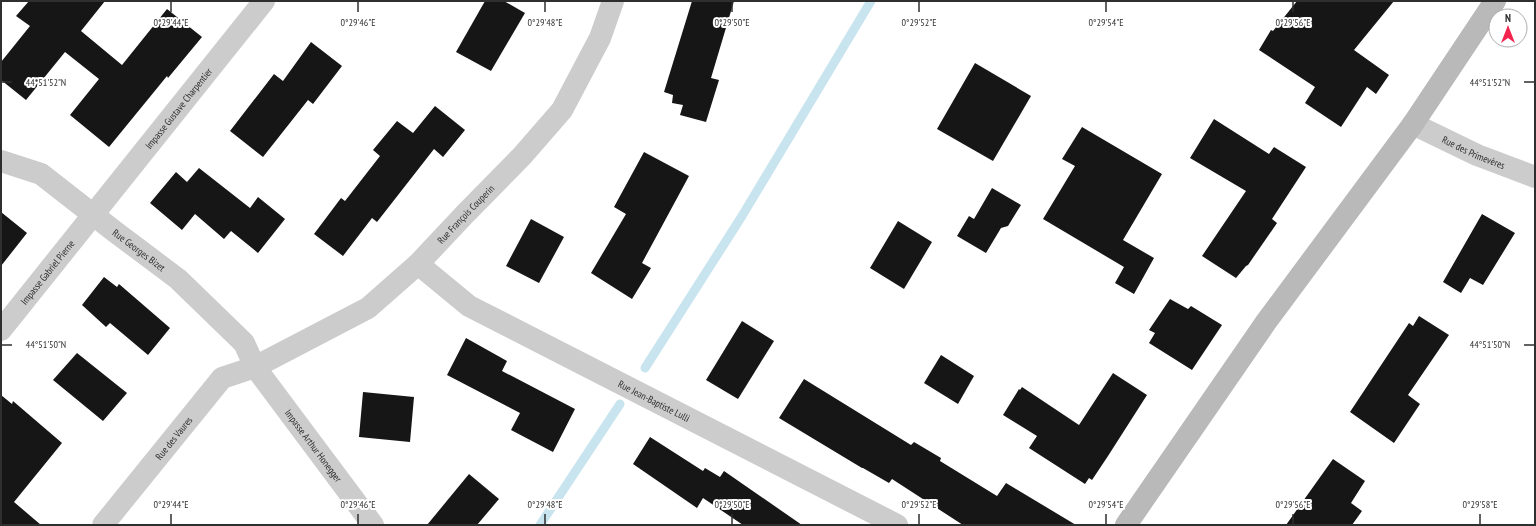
<svg xmlns="http://www.w3.org/2000/svg" width="1536" height="526" font-family="'PT Sans Narrow',sans-serif">
  <style>
    .lines { fill: none; stroke-linecap: round; stroke-linejoin: round }
    .stream { stroke: #c7e4ef; stroke-width: 9 }
    .building { fill: #161616 }
    .street { stroke: #ccc; stroke-width: 22 }
    .secondary { stroke: #b9b9b9; stroke-width: 22 }
    .ticks { fill: none; stroke: #2f2f2f; stroke-width: 1.5 }
    .labels { text-anchor: middle; stroke-width: 4; stroke-linejoin: round; paint-order: stroke }
    .street-label { font-size: 10px; fill: #2f2f2f; stroke: #fff }
    .ticks-label { font-size: 10px; text-anchor: middle; fill: #2f2f2f; stroke: #fff; stroke-width: 4; stroke-linejoin: round; paint-order: stroke }
  </style>
  <rect width="100%" height="100%" fill="#fff"/>
  <g class="lines">
    <g class="stream">
      <path d="M645,368L742,216L871,1"/>
      <path d="M540,525L620,404"/>
    </g>
  </g>
  <g class="building">
    <path d="M29,1H105L81,31L122,65L167,9L202,37L168,78L167,76L109,147L70,115L99,79L65,52L26,100L1,80V62L30,26L16,16Z"/>
    <path d="M485,1H504L525,13L491,71L456,52Z"/>
    <path d="M692,1H734L711,78L719,80L706,122L680,115L683,105L672,103L673,95L664,92Z"/>
    <path d="M1297,1H1394L1354,50L1389,75L1376,94L1367,87L1341,127L1305,103L1315,87L1259,50L1271,30L1273,31Z"/>
    <path d="M311,42L342,66L313,104L308,100L263,157L230,131L274,74L283,81Z"/>
    <path d="M975,63L1031,96L993,161L937,129Z"/>
    <path d="M435,106L465,130L443,157L434,149L377,222L372,218L343,256L314,234L341,198L345,201L380,156L373,150L397,121L413,133Z"/>
    <path d="M1214,119L1269,154L1274,147L1306,167L1272,219L1277,223L1248,265L1246,266L1236,278L1202,256L1246,191L1190,158Z"/>
    <path d="M1082,127L1162,174L1123,240L1154,258L1134,294L1115,283L1124,267L1043,219L1075,166L1062,159Z"/>
    <path d="M644,152L689,176L642,263L651,268L632,299L591,273L626,214L614,207Z"/>
    <path d="M199,168L250,208L258,197L285,219L258,253L231,231L224,239L195,214L182,230L150,203L176,172L187,182Z"/>
    <path d="M992,188L1021,205L1008,226L1001,228L986,253L957,236L969,216L974,219Z"/>
    <path d="M1,212L27,233L1,266Z"/>
    <path d="M1482,214L1515,233L1483,285L1470,278L1461,293L1443,282Z"/>
    <path d="M531,219L564,237L539,283L506,266Z"/>
    <path d="M898,221L932,242L904,289L870,268Z"/>
    <path d="M104,277L117,287L119,284L170,328L148,355L110,323L106,327L82,305Z"/>
    <path d="M1170,299L1188,309L1191,306L1222,325L1192,370L1149,343L1155,333L1149,330Z"/>
    <path d="M1419,316L1449,335L1408,395L1420,404L1394,443L1350,412L1409,323L1413,326Z"/>
    <path d="M742,321L774,341L738,399L706,380Z"/>
    <path d="M466,338L507,361L502,371L575,409L553,452L511,430L520,413L447,375Z"/>
    <path d="M77,353L127,393L103,421L53,380Z"/>
    <path d="M941,355L974,376L958,404L924,383Z"/>
    <path d="M1113,373L1147,395L1108,456L1092,480L1089,478L1085,484L1029,448L1037,436L1003,415L1019,389L1020,390L1022,387L1079,425Z"/>
    <path d="M804,379L911,445L914,442L941,458L940,461L997,496L1006,483L1076,525H963L892,479L889,483L863,468H862L779,418Z"/>
    <path d="M363,392L414,397L410,442L359,437Z"/>
    <path d="M1,395L12,404L13,401L62,443L14,502L41,525H1Z"/>
    <path d="M650,437L703,471L705,468L720,477L724,471L802,525H743L703,498L697,508L633,464Z"/>
    <path d="M1333,459L1365,481L1351,503L1362,511L1352,525H1286Z"/>
    <path d="M469,474L499,499L477,525H427Z"/>
  </g>
  <g class="lines">
    <g class="street">
      <path id="s1" d="M1413,124L1477,155L1535,177"/>
      <path id="s2" d="M1,161L41,174L114,231L178,279L244,343L255,367L373,525"/>
      <path id="s3" d="M418,264L469,306L897,525"/>
      <path id="s4" d="M1,330L264,1"/>
      <path id="s5" d="M103,525L222,378L255,367L368,308L418,264L465,214L522,156L562,110L600,38L613,1"/>
    </g>
    <path class="secondary" d="M1126,525L1266,322L1413,124L1495,1"/>
  </g>
  <path class="ticks" d="M171,2V12M358,2V12M545,2V12M732,2V12M919,2V12M1106,2V12M1293,2V12M2,82H12M1524,82H1534M2,345H12M1524,345H1534M171,514V524M358,514V524M545,514V524M732,514V524M919,514V524M1106,514V524M1293,514V524M1480,514V524"/>
  <g class="labels">
    <g class="street-label">
      <text dy="4" stroke="none"><textPath href="#s4" startOffset="284">Impasse Gustave Charpentier</textPath></text>
      <text dy="4" stroke="none"><textPath href="#s1" startOffset="67">Rue des Primevères</textPath></text>
      <text dy="4" stroke="none"><textPath href="#s5" startOffset="487">Rue François Couperin</textPath></text>
      <text dy="4" stroke="none"><textPath href="#s2" startOffset="166">Rue Georges Bizet</textPath></text>
      <text dy="4" stroke="none"><textPath href="#s4" startOffset="74">Impasse Gabriel Pierne</textPath></text>
      <text dy="4" stroke="none"><textPath href="#s3" startOffset="274">Rue Jean-Baptiste Lulli</textPath></text>
      <text dy="4" stroke="none"><textPath href="#s5" startOffset="112">Rue des Vaures</textPath></text>
      <text dy="4" stroke="none"><textPath href="#s2" startOffset="431">Impasse Arthur Honegger</textPath></text>
    </g>
  </g>
  <g class="ticks-label">
    <text x="171" y="26">0°29'44"E</text>
    <text x="358" y="26">0°29'46"E</text>
    <text x="545" y="26">0°29'48"E</text>
    <text x="732" y="26">0°29'50"E</text>
    <text x="919" y="26">0°29'52"E</text>
    <text x="1106" y="26">0°29'54"E</text>
    <text x="1293" y="26">0°29'56"E</text>
    <text x="46" y="86">44°51'52"N</text>
    <text x="1490" y="86">44°51'52"N</text>
    <text x="46" y="348">44°51'50"N</text>
    <text x="1490" y="348">44°51'50"N</text>
    <text x="171" y="508">0°29'44"E</text>
    <text x="358" y="508">0°29'46"E</text>
    <text x="545" y="508">0°29'48"E</text>
    <text x="732" y="508">0°29'50"E</text>
    <text x="919" y="508">0°29'52"E</text>
    <text x="1106" y="508">0°29'54"E</text>
    <text x="1293" y="508">0°29'56"E</text>
    <text x="1480" y="508">0°29'58"E</text>
  </g>
  <rect width="1536" height="526" fill="none" stroke="#2f2f2f" stroke-width="4"/>
  <g transform="translate(1508 28)"><circle r="19" fill="#ffffff" stroke="#acacac"/>
  <path d="M0-3L7 15L0 10L-7 15Z" fill="#f3244d"/>
  <text y="-6" font-size="11" font-weight="bold" text-anchor="middle" fill="#2f2f2f">N</text>
  </g>
</svg>
